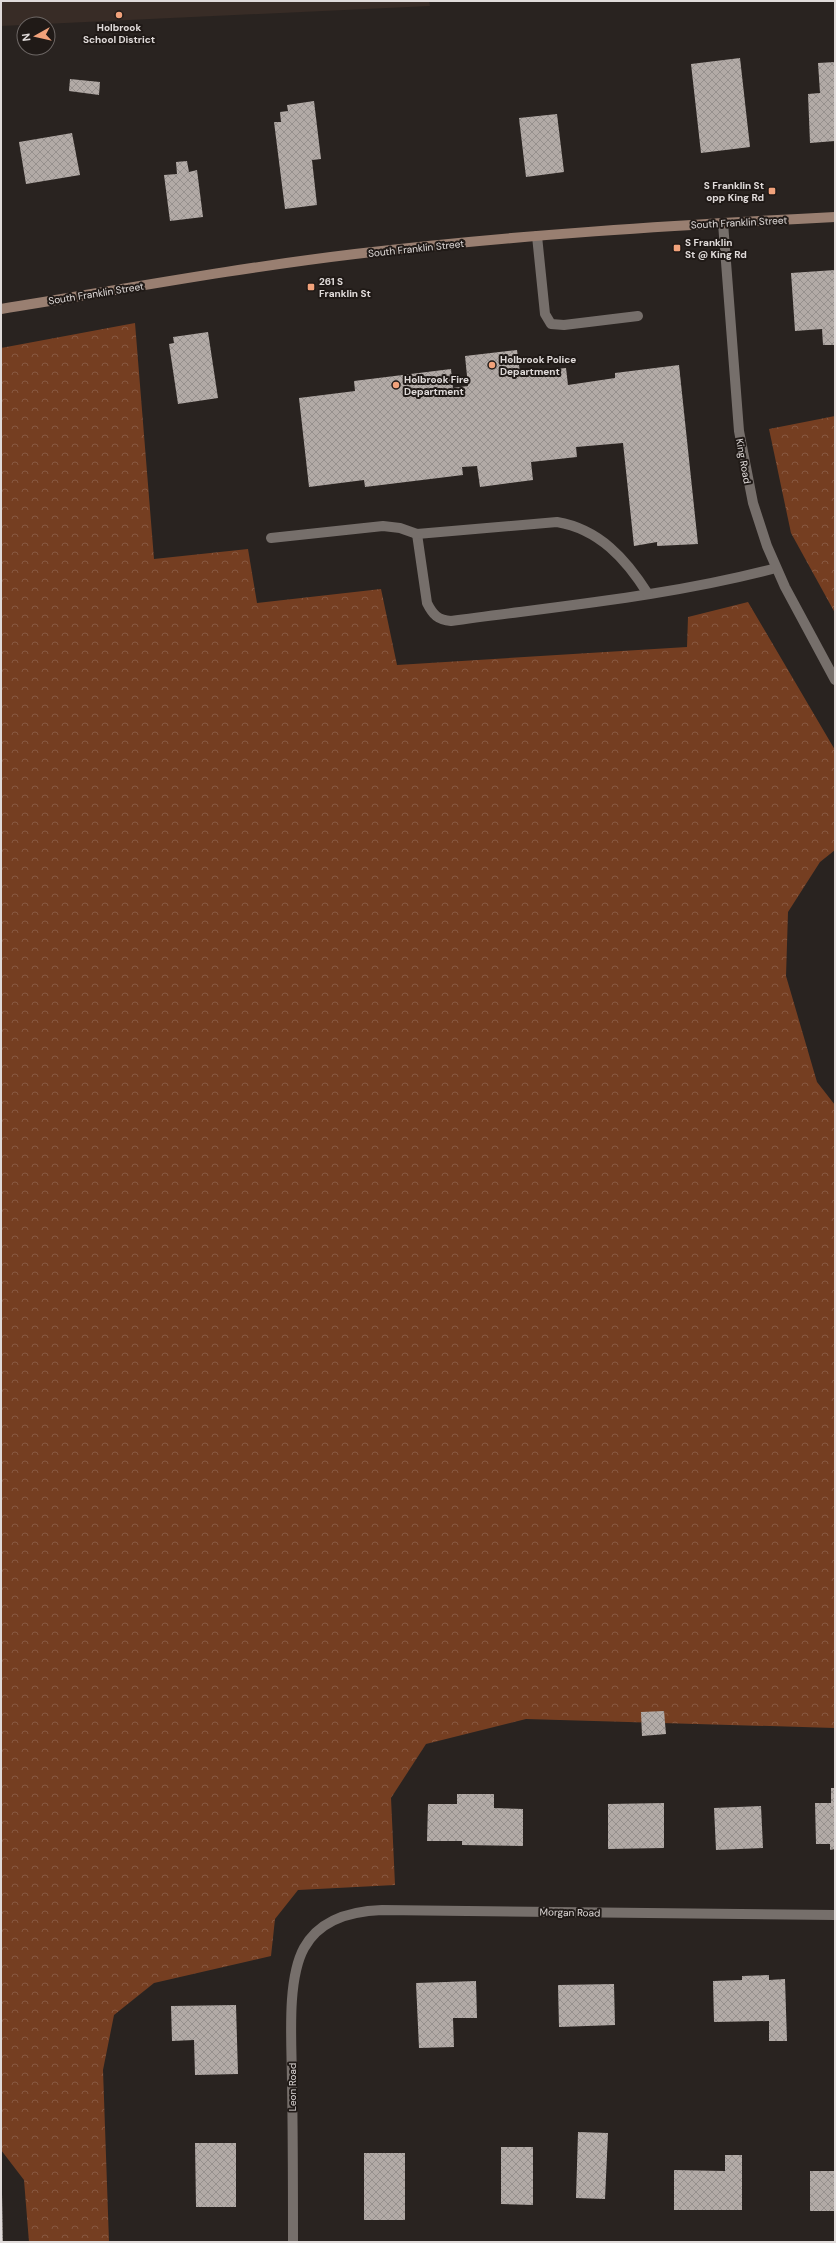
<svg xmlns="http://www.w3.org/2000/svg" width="836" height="2243" font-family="'DM Sans',sans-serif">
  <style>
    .built { fill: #382c26 }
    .forest { fill: url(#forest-crowns) }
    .building { fill: url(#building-cross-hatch) }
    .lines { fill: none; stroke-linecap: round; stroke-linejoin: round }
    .lane { stroke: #766f6b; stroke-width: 10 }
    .street { stroke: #766f6b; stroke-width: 10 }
    .secondary { stroke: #997f71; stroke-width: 10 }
    .poi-dot { fill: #f1a27b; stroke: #201a17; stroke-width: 1.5 }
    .labels { text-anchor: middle; stroke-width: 4; stroke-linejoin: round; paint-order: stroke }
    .poi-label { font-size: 10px; font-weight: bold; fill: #e0dbda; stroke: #201a17; text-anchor: start }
    .street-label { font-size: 10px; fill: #e0dbda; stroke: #201a17 }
  </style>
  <defs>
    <pattern id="forest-crowns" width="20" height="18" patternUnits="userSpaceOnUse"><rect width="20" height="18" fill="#753e21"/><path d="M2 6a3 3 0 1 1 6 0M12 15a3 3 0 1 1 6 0" fill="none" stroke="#885941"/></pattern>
    <pattern id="building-cross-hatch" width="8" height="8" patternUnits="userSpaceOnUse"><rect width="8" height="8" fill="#b2aaa6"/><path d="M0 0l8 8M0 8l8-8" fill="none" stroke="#96908d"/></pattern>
  </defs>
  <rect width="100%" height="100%" fill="#292320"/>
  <path class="built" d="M1,1H429L430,6L1,26Z"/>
  <g class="forest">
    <path d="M135,323L154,559L248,549L257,603L381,589L397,665L687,647L688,617L748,602L835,750V850L820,862L788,912L786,976L817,1082L835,1105V1728L526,1719L426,1744L391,1798L395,1885L298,1890L275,1919L271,1956L154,1983L114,2015L103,2070L109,2242H29L24,2180L1,2150V348Z"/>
    <path d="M835,416V613L791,533L769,429Z"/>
  </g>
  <g class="building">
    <path d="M740,58L750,147L701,153L691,64Z"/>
    <path d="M835,62V141L810,143L808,94L820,93L818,63Z"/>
    <path d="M70,79L100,82L99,95L69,91Z"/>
    <path d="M314,101L321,159L312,160L317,205L285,209L274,122H281L280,112L288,111L287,105Z"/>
    <path d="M557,114L564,172L526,177L519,118Z"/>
    <path d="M72,133L80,175L26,184L19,142Z"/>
    <path d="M187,161L189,172L197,170L203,217L170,221L164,175L177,174L176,162Z"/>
    <path d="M835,270V345H823L822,329L795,331L791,273Z"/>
    <path d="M208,332L218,398L178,404L169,344L174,343L173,337Z"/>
    <path d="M517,350L520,373L566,368L568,385L615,378V373L679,365L698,544L657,546V542L634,546L623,443L576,447L577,457L531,462L533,480L480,487L477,466L462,467L463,475L365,487L364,480L309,487L299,398L355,391L354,381L451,369L453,388L468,386L465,356Z"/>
    <path d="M664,1711L666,1734L642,1736L641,1712Z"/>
    <path d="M831,1788H835V1849L830,1850V1844H816L815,1803H831Z"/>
    <path d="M457,1794H494V1808L523,1809V1846L462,1845V1841H427L428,1804H457Z"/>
    <path d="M664,1803V1848L608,1849V1804Z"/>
    <path d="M761,1806L763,1848L716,1850L714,1808Z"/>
    <path d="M769,1975V1980L785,1979L787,2041H769V2021L714,2022L713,1981L742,1980V1976Z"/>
    <path d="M476,1981L477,2018H453L454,2047L419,2048L416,1983Z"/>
    <path d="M614,1984L615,2025L559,2027L558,1985Z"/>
    <path d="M236,2005L238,2074L195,2075L194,2040L172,2041L171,2006Z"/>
    <path d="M578,2132L608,2133L605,2199L576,2198Z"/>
    <path d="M195,2143H236V2207H196Z"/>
    <path d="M501,2147H533V2205L501,2204Z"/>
    <rect x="364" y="2153" width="41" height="67"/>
    <path d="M725,2155H742V2210H674V2170L725,2171Z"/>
    <rect x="810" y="2171" width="25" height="40"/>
    <path d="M1,2194H2L3,2242H1Z"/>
  </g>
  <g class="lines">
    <g class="lane">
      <path d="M537,236L545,314L551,324L564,325L638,316"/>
      <path d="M417,534L427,603C433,615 438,620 451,621C560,606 670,596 776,568"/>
      <path d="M271,538L383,526L400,528L417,534L557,522C599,529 626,559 648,594"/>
    </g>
    <g class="street">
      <path d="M723,223L739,431L753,503L767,546L785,587L835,680"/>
      <path d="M293,2242C293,2189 293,2136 292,2084C292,2046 286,1981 304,1948C320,1919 351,1911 382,1910L835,1915"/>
    </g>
    <path class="secondary" d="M1,309C119,290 237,268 355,254C515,235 675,225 835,217"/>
  </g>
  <g class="poi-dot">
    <circle cx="119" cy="15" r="4"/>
    <rect x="768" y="187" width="8" height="8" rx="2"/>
    <rect x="673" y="244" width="8" height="8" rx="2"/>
    <rect x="307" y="283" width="8" height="8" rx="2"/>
    <circle cx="492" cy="365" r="4"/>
    <circle cx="396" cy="385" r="4"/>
  </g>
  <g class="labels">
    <g class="poi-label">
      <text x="119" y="31" text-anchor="middle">Holbrook<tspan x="119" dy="12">School District</tspan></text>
      <text x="764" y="189" text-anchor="end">S Franklin St<tspan x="764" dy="12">opp King Rd</tspan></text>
      <text x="685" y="246">S Franklin<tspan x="685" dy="12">St @ King Rd</tspan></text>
      <text x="319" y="285">261 S<tspan x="319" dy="12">Franklin St</tspan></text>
      <text x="500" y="363">Holbrook Police<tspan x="500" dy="12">Department</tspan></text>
      <text x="404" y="383">Holbrook Fire<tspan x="404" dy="12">Department</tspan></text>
    </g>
    <g class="street-label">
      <text transform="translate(739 222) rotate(-3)" y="4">South Franklin Street</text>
      <text transform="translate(416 248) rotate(-6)" y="4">South Franklin Street</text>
      <text transform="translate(96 293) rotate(-9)" y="4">South Franklin Street</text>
      <text transform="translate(744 461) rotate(80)" y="4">King Road</text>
      <text transform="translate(570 1912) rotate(1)" y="4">Morgan Road</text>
      <text transform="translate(292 2087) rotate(-90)" y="4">Leon Road</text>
    </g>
  </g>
  <rect width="836" height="2243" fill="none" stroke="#e0dbda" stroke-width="4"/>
  <g transform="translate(36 36) rotate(262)"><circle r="19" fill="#201a17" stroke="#6d6765"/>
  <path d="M0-3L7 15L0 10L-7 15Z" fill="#f1a27b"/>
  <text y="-6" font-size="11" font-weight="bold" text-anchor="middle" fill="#e0dbda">N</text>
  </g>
</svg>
